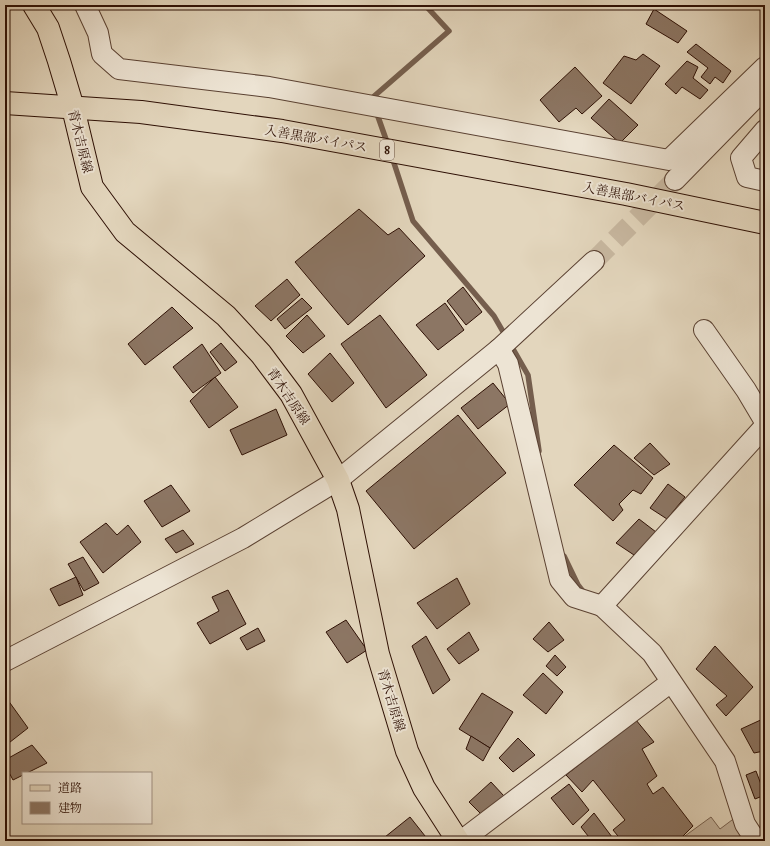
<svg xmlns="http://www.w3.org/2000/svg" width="770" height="846" font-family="'IM FELL Double Pica','Noto Serif JP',serif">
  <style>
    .green { fill: #c4b49e; stroke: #786251 }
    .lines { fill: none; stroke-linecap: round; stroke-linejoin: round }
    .stream { stroke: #755e4d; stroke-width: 5.5 }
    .building { fill: #8c7664; stroke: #2d0f04 }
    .minor-tunnel { stroke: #c8b8a1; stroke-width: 20; stroke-dasharray: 20 10; stroke-linecap: butt }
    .minor-casing { stroke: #5a4132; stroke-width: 22 }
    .major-casing { stroke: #2d0f04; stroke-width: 24 }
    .highway-casing { stroke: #2d0f04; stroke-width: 24 }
    .minor { stroke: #ede4d4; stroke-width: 20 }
    .major { stroke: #e3d6bd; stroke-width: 22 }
    .highway { stroke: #e3d6bd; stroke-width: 22 }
    .labels { text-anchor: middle; stroke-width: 4; stroke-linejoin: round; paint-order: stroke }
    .shield { fill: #ede4d4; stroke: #674f42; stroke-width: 1 }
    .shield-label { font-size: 12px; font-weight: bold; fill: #2d0f04 }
    .street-label { font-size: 13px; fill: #2d0f04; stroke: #ede4d4 }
  </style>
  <rect width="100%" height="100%" fill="#e3d6bd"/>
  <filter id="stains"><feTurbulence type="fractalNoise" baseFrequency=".005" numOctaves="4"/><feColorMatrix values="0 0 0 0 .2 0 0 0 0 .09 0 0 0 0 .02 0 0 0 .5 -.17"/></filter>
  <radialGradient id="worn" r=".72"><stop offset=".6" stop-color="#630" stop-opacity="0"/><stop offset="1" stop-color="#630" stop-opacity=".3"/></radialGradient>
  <path class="green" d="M711,817L720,829L736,817L749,841H678Z"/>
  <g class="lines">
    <g class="stream">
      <path d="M373,101L372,98L449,31L425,5"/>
      <path d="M376,111L388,145"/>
      <path d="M392,157L413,221L494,316L528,375L539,451"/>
      <path d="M564,556L578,585L585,594"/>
    </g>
  </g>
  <g class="building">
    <path d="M654,9L687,31L678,43L646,24Z"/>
    <path d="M696,44L731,71L723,83L715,77L710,84L701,77L708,68L687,52Z"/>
    <path d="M643,54L660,66L631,104L603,83L624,56L636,60Z"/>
    <path d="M687,61L698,67L693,78L708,90L700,99L682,87L676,94L665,84Z"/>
    <path d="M575,67L602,96L582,114L576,108L559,122L540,100Z"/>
    <path d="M609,99L638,125L620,143L591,118Z"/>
    <path d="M359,209L388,235L399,228L425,256L348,325L295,262Z"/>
    <path d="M287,279L300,295L271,321L255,306Z"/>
    <path d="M463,287L482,312L466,325L447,301Z"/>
    <path d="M302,298L312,308L285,329L277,319Z"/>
    <path d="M445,303L464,330L438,350L416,325Z"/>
    <path d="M172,307L193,328L145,365L128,344Z"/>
    <path d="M307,315L325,336L303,353L286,336Z"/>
    <path d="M380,315L427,375L386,408L341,344Z"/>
    <path d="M765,339V349L760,344Z"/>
    <path d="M221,343L237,362L225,371L210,352Z"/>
    <path d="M202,344L221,373L193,393L173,367Z"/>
    <path d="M330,353L354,383L332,402L308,374Z"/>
    <path d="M215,377L238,407L209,428L190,401Z"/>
    <path d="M493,383L510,404L478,429L461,408Z"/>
    <path d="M276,409L287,435L242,455L230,430Z"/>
    <path d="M458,415L506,473L414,549L366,491Z"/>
    <path d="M650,443L670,464L654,475L634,458Z"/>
    <path d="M614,445L653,478L641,494L633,490L619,504L623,510L613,521L574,485Z"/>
    <path d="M668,484L685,497L667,519L650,508Z"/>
    <path d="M171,485L190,511L162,527L144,501Z"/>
    <path d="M639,519L656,532L634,555L616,543Z"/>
    <path d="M106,523L117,535L128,525L141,542L103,573L80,542Z"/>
    <path d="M183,530L194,544L176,553L165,539Z"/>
    <path d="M83,557L99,583L84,591L68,564Z"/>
    <path d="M76,577L83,595L59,606L50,589Z"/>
    <path d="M457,578L470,604L437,629L417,603Z"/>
    <path d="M228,590L246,624L210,644L197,623L219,611L212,597Z"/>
    <path d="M346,620L367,650L347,663L326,632Z"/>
    <path d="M549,622L564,640L548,652L533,639Z"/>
    <path d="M258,628L265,641L247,650L240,638Z"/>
    <path d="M469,632L479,650L459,664L447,649Z"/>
    <path d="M426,636L450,680L433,694L412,646Z"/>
    <path d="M715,646L753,687L726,716L716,705L727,696L696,669Z"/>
    <path d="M555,655L566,667L557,676L546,666Z"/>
    <path d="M543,673L563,692L546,714L523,695Z"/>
    <path d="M482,693L513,712L490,748L459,729Z"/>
    <path d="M5,696L28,728L5,746Z"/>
    <path d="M765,718V753L764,751L754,753L741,729Z"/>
    <path d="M636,720L654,742L642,749L657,776L647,784L653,794L663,787L693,826L678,841H622L613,830L625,820L593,780L582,792L566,775Z"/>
    <path d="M471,736L490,748L483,761L466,749Z"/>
    <path d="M518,738L535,755L513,772L499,758Z"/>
    <path d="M32,745L47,763L27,773H23V775L13,780L5,765V760Z"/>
    <path d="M756,771L765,795L755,799L746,775Z"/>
    <path d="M491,782L504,796L483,816L469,802Z"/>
    <path d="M569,784L589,810L573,825L551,798Z"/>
    <path d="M594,813L615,841H592L581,827Z"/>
    <path d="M410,817L429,841H380Z"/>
  </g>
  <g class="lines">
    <path class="minor-tunnel" d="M594,261L675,180"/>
    <g class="minor-casing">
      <g id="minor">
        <path d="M85,5L98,33L102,54L119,69L269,87L669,160L765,67"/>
        <path d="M765,130L741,158L747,177L765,181"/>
        <path d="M675,180L765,88"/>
        <path d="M704,330L746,390L765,422"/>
        <path d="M499,349L508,364L560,580L574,597L602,606"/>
        <path d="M5,661L243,538L338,480L499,349L594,261"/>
        <path d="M461,841L671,682"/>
        <path d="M756,841L745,824L725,761L652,653L602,606L765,426"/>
      </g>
    </g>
    <g class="major-casing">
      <path id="major" d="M34,5L48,28L59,61L73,108L92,187L125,232L226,316L261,354L291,394L338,480L348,509L378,654L407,751L424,788L458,841"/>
    </g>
    <g class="highway-casing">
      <path id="highway" d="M5,103L141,112L282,131L626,194L765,223"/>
    </g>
    <use href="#minor" class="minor"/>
    <use href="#major" class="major"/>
    <use href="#highway" class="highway"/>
  </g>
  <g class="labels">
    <rect class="shield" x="380" y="140" width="14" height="20" rx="3"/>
    <g class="shield-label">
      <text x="387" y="154">8</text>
    </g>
    <g class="street-label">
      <text transform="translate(316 138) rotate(10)" y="5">入善黒部バイパス</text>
      <text transform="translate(81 141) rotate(76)" y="5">青木吉原線</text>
      <text transform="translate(634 196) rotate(11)" y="5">入善黒部バイパス</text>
      <text transform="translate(289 396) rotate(56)" y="5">青木吉原線</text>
      <text transform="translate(392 700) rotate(73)" y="5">青木吉原線</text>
    </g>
  </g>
  <rect width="770" height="846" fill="none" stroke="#e3d6bd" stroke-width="20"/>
  <rect x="6" y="6" width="758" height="834" fill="none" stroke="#2d0f04" stroke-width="2"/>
  <rect x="10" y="10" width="750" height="826" fill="none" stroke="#2d0f04"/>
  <rect x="22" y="772" width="130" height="52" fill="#ede4d4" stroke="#a08f81"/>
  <rect x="30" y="785" width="20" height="6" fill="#e3d6bd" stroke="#a08f81"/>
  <text x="58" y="792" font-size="12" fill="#2d0f04">道路</text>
  <rect x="30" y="802" width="20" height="12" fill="#8c7664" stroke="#a08f81"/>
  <text x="58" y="812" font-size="12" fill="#2d0f04">建物</text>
  <rect width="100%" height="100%" filter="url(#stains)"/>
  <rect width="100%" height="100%" fill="url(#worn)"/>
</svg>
